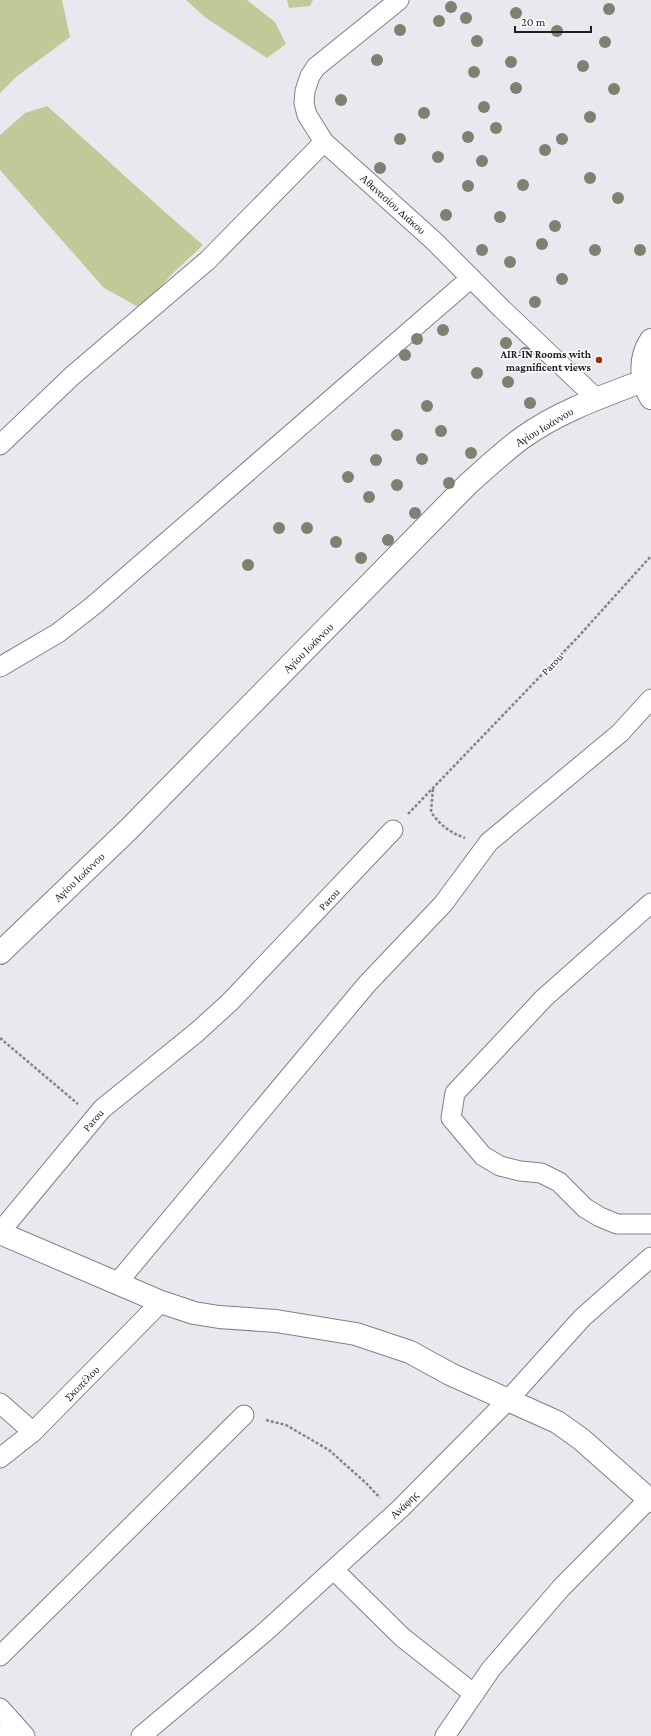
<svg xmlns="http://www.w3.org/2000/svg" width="651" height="1736" font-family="'Crimson Pro',serif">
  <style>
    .green { fill: #c2c998 }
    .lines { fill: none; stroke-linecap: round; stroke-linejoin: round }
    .minor-casing { stroke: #7e8185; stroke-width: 21 }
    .tertiary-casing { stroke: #7e8185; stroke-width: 24 }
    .secondary-casing { stroke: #7e8185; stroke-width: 24 }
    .path { stroke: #828487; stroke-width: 2.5; stroke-dasharray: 3 2; stroke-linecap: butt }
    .minor { stroke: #fff; stroke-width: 19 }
    .tertiary { stroke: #fff; stroke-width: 22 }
    .secondary { stroke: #fff; stroke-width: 22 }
    .tree { fill: #7e8170 }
    .poi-dot { fill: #973107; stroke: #fff; stroke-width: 1.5 }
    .labels { text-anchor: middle; stroke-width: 3; stroke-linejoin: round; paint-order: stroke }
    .street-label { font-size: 11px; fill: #1f2022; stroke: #fff }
    .poi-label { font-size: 11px; font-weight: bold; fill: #1f2022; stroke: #fff; text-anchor: end }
  </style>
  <rect width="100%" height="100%" fill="#e7e9ee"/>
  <g class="green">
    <path d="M0,0H62L70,37L16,77L0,93Z"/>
    <path d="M186,0H247L275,22L286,44L267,58L206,18Z"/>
    <path d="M287,0H313L310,6L289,8Z"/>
    <path d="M47,106C99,152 150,200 203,245L171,275L142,309L104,288L0,170V135L25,113Z"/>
  </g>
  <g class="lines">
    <g class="minor-casing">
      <g id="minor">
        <path d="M399,0L316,67L310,76L305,91L304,103L307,115L324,142L434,241L502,309L597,399"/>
        <path d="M0,445L72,376L208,260L324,142"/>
        <path d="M0,667L58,633L94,605L471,278"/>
        <path d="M651,903L544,998L455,1093L451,1118L483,1156L500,1166L520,1171L541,1173L559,1182L585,1208L600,1217L617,1224H651"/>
        <path d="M0,1232L102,1109L197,1032L230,1002L393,830"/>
        <path d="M118,1282L367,984L443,904L489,842L620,733L651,699"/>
        <path d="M0,1403L33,1432L161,1302"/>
        <path d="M0,1458L33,1432"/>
        <path d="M334,1570L402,1637L474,1694"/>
        <path d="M0,1656L244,1415"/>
        <path d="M0,1708L25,1736"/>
        <path d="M0,1736L14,1724"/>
        <path d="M141,1736L265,1632L401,1508L509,1399L582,1318L651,1257"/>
        <path d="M445,1736L491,1669L561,1588L649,1499"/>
      </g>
    </g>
    <g class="tertiary-casing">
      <g id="tertiary">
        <path d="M0,953L129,829L468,484C486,468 503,452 522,438C558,412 601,397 643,381"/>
        <path d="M0,1233L161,1302L194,1313L219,1317L276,1321L356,1334L410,1352L450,1374L557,1422L581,1439L651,1501"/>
      </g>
    </g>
    <g class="secondary-casing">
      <path id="secondary" d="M651,340C639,358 640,380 651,398"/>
    </g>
    <g class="path">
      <path d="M433,789L431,812C440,825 449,832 465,838"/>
      <path d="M408,814L578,637L651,556"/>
      <path d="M0,1038L78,1104"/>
      <path d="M266,1420L286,1425L329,1450L366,1483L380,1498"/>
    </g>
    <use href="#minor" class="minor"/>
    <use href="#tertiary" class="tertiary"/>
    <use href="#secondary" class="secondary"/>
  </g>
  <g class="tree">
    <circle cx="451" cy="7" r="6"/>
    <circle cx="609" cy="9" r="6"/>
    <circle cx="516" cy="13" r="6"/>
    <circle cx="466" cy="18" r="6"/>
    <circle cx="439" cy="21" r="6"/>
    <circle cx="400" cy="30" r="6"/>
    <circle cx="557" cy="31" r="6"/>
    <circle cx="477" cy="41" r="6"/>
    <circle cx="605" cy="42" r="6"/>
    <circle cx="377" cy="60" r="6"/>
    <circle cx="511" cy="62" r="6"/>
    <circle cx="583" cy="66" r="6"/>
    <circle cx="474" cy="72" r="6"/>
    <circle cx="516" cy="88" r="6"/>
    <circle cx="614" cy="89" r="6"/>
    <circle cx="341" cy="100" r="6"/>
    <circle cx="484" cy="107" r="6"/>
    <circle cx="424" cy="113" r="6"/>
    <circle cx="590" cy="117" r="6"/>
    <circle cx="496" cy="128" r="6"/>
    <circle cx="468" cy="137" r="6"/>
    <circle cx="400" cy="139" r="6"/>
    <circle cx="562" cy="139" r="6"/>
    <circle cx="545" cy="150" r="6"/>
    <circle cx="438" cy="157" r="6"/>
    <circle cx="482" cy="161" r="6"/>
    <circle cx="380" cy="168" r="6"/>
    <circle cx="590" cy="178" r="6"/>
    <circle cx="523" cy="185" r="6"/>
    <circle cx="468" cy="186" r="6"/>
    <circle cx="618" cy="198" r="6"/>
    <circle cx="446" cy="215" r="6"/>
    <circle cx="500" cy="217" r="6"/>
    <circle cx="555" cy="226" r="6"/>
    <circle cx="542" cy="244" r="6"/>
    <circle cx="482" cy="250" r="6"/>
    <circle cx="595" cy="250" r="6"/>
    <circle cx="640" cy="250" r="6"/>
    <circle cx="510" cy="262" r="6"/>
    <circle cx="562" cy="279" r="6"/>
    <circle cx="535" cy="302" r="6"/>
    <circle cx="443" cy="330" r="6"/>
    <circle cx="417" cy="339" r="6"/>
    <circle cx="506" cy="343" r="6"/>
    <circle cx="525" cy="353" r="6"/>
    <circle cx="405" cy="355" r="6"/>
    <circle cx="477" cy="373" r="6"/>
    <circle cx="508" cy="382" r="6"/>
    <circle cx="530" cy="403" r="6"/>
    <circle cx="427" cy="406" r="6"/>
    <circle cx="441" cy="431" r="6"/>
    <circle cx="397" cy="435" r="6"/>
    <circle cx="471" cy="453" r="6"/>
    <circle cx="422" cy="459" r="6"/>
    <circle cx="376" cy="460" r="6"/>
    <circle cx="348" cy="477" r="6"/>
    <circle cx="449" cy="483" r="6"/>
    <circle cx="397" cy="485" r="6"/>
    <circle cx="369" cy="497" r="6"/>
    <circle cx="415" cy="513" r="6"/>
    <circle cx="279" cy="528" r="6"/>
    <circle cx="307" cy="528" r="6"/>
    <circle cx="388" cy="540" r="6"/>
    <circle cx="336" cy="542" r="6"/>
    <circle cx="361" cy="558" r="6"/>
    <circle cx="248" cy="565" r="6"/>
  </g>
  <circle class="poi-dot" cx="599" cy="360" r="4"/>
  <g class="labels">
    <g class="street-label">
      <text transform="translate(393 204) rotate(42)" y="4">Αθανασίου Διάκου</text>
      <text transform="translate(544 427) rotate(-31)" y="4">Αγίου Ιωάννου</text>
      <text transform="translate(308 648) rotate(-45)" y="4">Αγίου Ιωάννου</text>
      <text transform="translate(552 664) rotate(-46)" y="4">Parou</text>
      <text transform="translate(79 877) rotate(-44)" y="4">Αγίου Ιωάννου</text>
      <text transform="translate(329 899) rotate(-47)" y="4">Parou</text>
      <text transform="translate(93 1120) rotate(-49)" y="4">Parou</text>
      <text transform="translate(82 1383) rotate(-45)" y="4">Σκοπέλου</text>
      <text transform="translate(404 1505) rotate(-44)" y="4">Ανάφης</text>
    </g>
    <g class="poi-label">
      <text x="591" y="358">AIR-IN Rooms with<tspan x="591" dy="13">magnificent views</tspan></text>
    </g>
  </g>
  <path d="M515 26v6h76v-6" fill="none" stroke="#1f2022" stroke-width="2"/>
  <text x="521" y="26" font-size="12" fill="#1f2022" stroke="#ffffff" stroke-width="3" paint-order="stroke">20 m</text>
</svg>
